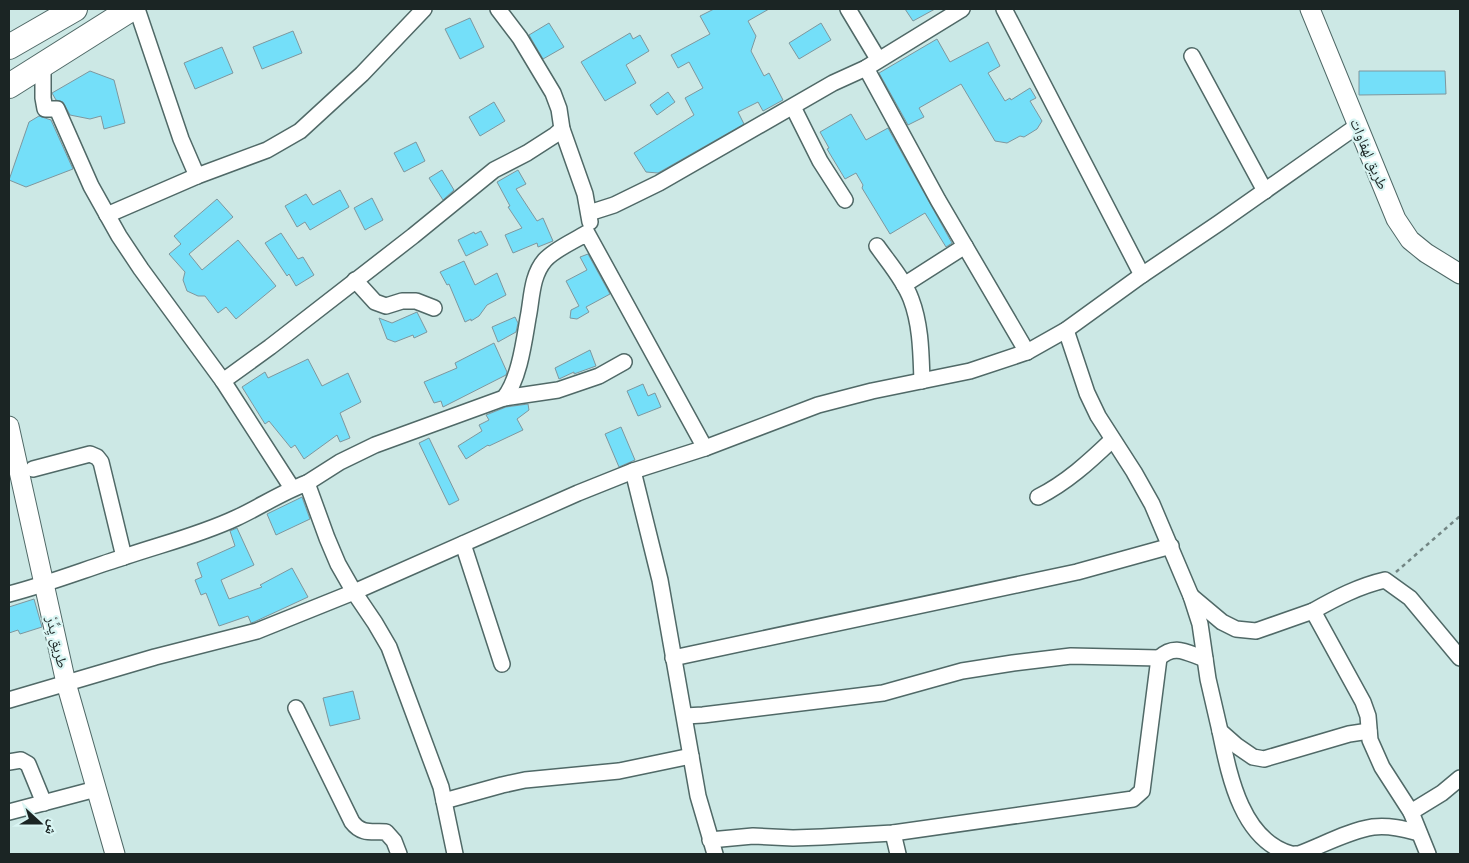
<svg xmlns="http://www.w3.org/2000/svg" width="1469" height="863" font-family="'DM Sans','Noto Naskh Arabic',sans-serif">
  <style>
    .building { fill: #74dff9; stroke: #7e979e }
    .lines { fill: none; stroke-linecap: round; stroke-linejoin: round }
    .minor-casing { stroke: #506967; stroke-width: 18 }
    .tertiary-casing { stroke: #506967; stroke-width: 21 }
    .primary-casing { stroke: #506967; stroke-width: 26 }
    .path { stroke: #728583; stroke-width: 2.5; stroke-dasharray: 4 4; stroke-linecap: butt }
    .minor { stroke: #fff; stroke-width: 15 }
    .tertiary { stroke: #fff; stroke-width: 19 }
    .primary { stroke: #fff; stroke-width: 24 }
    .labels { text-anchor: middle; stroke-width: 4.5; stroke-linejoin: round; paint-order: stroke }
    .street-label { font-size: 15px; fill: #1b2524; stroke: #d9f5f3 }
  </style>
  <rect width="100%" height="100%" fill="#cce8e5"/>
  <g class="building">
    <path d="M714,9H769L748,21L756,36L751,51L764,76L769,73L783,100L763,111L758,102L738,112L744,124L658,173L646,172L634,153L694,115L685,98L703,88L689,62L678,68L671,55L710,34L700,16Z"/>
    <path d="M905,9H935L913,21Z"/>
    <path d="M470,18L484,47L460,59L445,29Z"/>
    <path d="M549,23L564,47L543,59L529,35Z"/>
    <path d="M821,23L831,40L799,59L789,43Z"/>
    <path d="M293,31L302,53L262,69L253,47Z"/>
    <path d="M630,33L633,39L640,35L649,51L626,65L636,83L605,101L581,62Z"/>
    <path d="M937,39L950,62L988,42L1000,66L988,73L1005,101L1010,98L1011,100L1030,88L1036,98L1030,101L1042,121L1037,129L1024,137L1020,136L1007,143L995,141L961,84L919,108L924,117L908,125L879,73Z"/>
    <path d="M222,47L233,73L195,89L184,63Z"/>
    <path d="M90,71L114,80L125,123L104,129L101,116L90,119L70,115L63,102L56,100L52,93Z"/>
    <path d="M1359,71H1445L1446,94L1359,95Z"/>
    <path d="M668,92L675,102L657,115L650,105Z"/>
    <path d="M494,102L505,121L480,136L469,117Z"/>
    <path d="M851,114L866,140L888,128L952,243L946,247L925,213L890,234L862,188L863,185L856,173L845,179L827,149L829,148L820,132Z"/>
    <path d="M39,116L51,120L73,169L26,187L9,180L29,122Z"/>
    <path d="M416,142L425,161L404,172L394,153Z"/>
    <path d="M442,170L454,190L443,200L429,178Z"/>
    <path d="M518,170L526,184L516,189L537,221L543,218L553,241L538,247L537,243L513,253L505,235L522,228L508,207L510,206L497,182Z"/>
    <path d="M340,190L349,207L310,230L305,222L297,227L285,206L306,194L313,205Z"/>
    <path d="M372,198L383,220L365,230L354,208Z"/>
    <path d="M217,199L233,217L189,254L202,270L238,240L276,286L236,319L226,307L218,313L205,296H198L187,291L183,280L185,272L169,254L181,244L174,236Z"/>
    <path d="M481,231L488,245L466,256L458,240L474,232L475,234Z"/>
    <path d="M281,233L298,259L303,257L314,275L296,286L289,274L287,276L265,243Z"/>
    <path d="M588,254L610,294L586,307L589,312L577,319L570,318L571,310L579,306L566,281L587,270L580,257Z"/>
    <path d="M464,261L475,285L497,273L506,295L487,305L479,316L471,321V319L465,322L449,284L447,285L440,272Z"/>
    <path d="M417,312L427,332L414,338L413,335L395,342L387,339L379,318L392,323Z"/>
    <path d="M515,317L518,323L516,332L498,342L492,327Z"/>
    <path d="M494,343L507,372L506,375L443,407L441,401L434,403L424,382L457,368L455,363Z"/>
    <path d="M590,350L596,366L574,374V372L559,379L555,368Z"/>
    <path d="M308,359L322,386L348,373L361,402L340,413L350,438L340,442L337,435L304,459L295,445L291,448L269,421L265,424L242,387L265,372L268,378Z"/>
    <path d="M643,384L648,396L655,393L661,407L638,416L627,391Z"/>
    <path d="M528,404L529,410L517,419L523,430L489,446L488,445L466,459L458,446L482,431L479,425L489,420L486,415L506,407Z"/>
    <path d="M621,427L635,460L619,467L605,434Z"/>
    <path d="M429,438L459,500L449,505L419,443Z"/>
    <path d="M302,497L310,519L276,535L267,514Z"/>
    <path d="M237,528L254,565L221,580L229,599L262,587L260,585L292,568L308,597L254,622L251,623L248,616L219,626L206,593L201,595L195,580L202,577L197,563L235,546L230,531Z"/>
    <path d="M34,599L42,627L20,634L18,630L9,633V607Z"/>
    <path d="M353,691L360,719L330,726L323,698Z"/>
  </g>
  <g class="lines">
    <g class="minor-casing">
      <g id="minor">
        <path d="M137,9L181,139L197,176"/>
        <path d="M498,9L520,38L553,93L559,109L562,129L585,194L590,222"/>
        <path d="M848,9L878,59"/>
        <path d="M1004,9L1142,275"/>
        <path d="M1192,56L1265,191"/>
        <path d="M43,65V98L45,109H57L91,186L119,236L141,269L223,381L292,488"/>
        <path d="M866,68L938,200L1027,352"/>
        <path d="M793,107L820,161L845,200"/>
        <path d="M589,213L614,205L659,183L833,83L866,68L962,9"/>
        <path d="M107,215L197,176L267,150L300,131L362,74L424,9"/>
        <path d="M877,246C889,263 904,280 911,299C921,325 921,354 922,381"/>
        <path d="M355,280L375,302L386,306L402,301H416L434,308"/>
        <path d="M904,285L965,246"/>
        <path d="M1066,330L1087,393L1098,416L1134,472L1152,504L1191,596L1200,624L1208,679L1220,731L1237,746L1253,757L1264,759L1349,734L1369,731"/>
        <path d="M223,381L270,347L413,236L494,170L527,153L555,135L562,129"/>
        <path d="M504,398L558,390L599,376L624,362"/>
        <path d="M33,469L90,454L97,457L101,462L124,557"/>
        <path d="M633,471L660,580L698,796L715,854"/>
        <path d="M307,483L340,462L375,445L504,398C519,380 524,342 528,318C532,299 531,276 545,260C555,249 574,241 587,233L705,448"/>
        <path d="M1038,497C1066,483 1089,462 1112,440"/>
        <path d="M463,544L502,664"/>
        <path d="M9,594C48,584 86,569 124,557C162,544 200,535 236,518C260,507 282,492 307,483L327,538L338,564L354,592L375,623L389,647L441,787L455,854"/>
        <path d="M1191,596L1222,622L1236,629L1256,631L1313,611L1363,702L1368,716L1370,740L1382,767L1411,812L1428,854"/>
        <path d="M1313,611C1336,598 1359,586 1385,580L1410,598L1460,658"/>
        <path d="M673,658L1077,572L1171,546"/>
        <path d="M9,700L155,657L257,631L354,592L578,493L633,471L705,448L818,405L872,391L970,371L1027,352L1066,330L1142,275L1219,223L1357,126"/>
        <path d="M296,708L352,822C362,835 372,831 386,832L394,841L399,854"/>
        <path d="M685,716L703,715L883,693L962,671L1013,663L1071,656L1159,658"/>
        <path d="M1220,731C1229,774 1241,840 1291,854"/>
        <path d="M9,762L21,760L28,764L44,803"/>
        <path d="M444,801L502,785L525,780L619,771L691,756"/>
        <path d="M9,812L96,789"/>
        <path d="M1411,812L1442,793L1460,778"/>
        <path d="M893,833L898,854"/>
        <path d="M710,840L753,836L793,838L822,837L893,833L1133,799L1142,791L1159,658C1175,643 1187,653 1205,659"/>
        <path d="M1295,854H1299C1323,845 1348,831 1373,827C1389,825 1404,829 1419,833"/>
      </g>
    </g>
    <g class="tertiary-casing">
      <g id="tertiary">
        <path d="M1310,9L1396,219L1410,240L1426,253L1460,274"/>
        <path d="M9,426L66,683L115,854"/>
      </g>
    </g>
    <g class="primary-casing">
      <g id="primary">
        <path d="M9,47L75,9"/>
        <path d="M9,86L131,9"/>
      </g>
    </g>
    <path class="path" d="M1396,572L1460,516"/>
    <use href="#minor" class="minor"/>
    <use href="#tertiary" class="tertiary"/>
    <use href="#primary" class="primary"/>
  </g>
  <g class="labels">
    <g class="street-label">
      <text transform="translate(1369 154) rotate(67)" y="5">طريق لهفاوات</text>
      <text transform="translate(57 642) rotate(77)" y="5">طريق يِدِّرْ</text>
    </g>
  </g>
  <rect width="1469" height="863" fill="none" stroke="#1b2524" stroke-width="20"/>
  <g transform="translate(40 823) rotate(111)" stroke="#d9f5f3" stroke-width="4" paint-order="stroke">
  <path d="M0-4L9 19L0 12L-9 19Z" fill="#1b2524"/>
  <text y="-8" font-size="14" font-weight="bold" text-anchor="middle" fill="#1b2524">ش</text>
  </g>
</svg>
